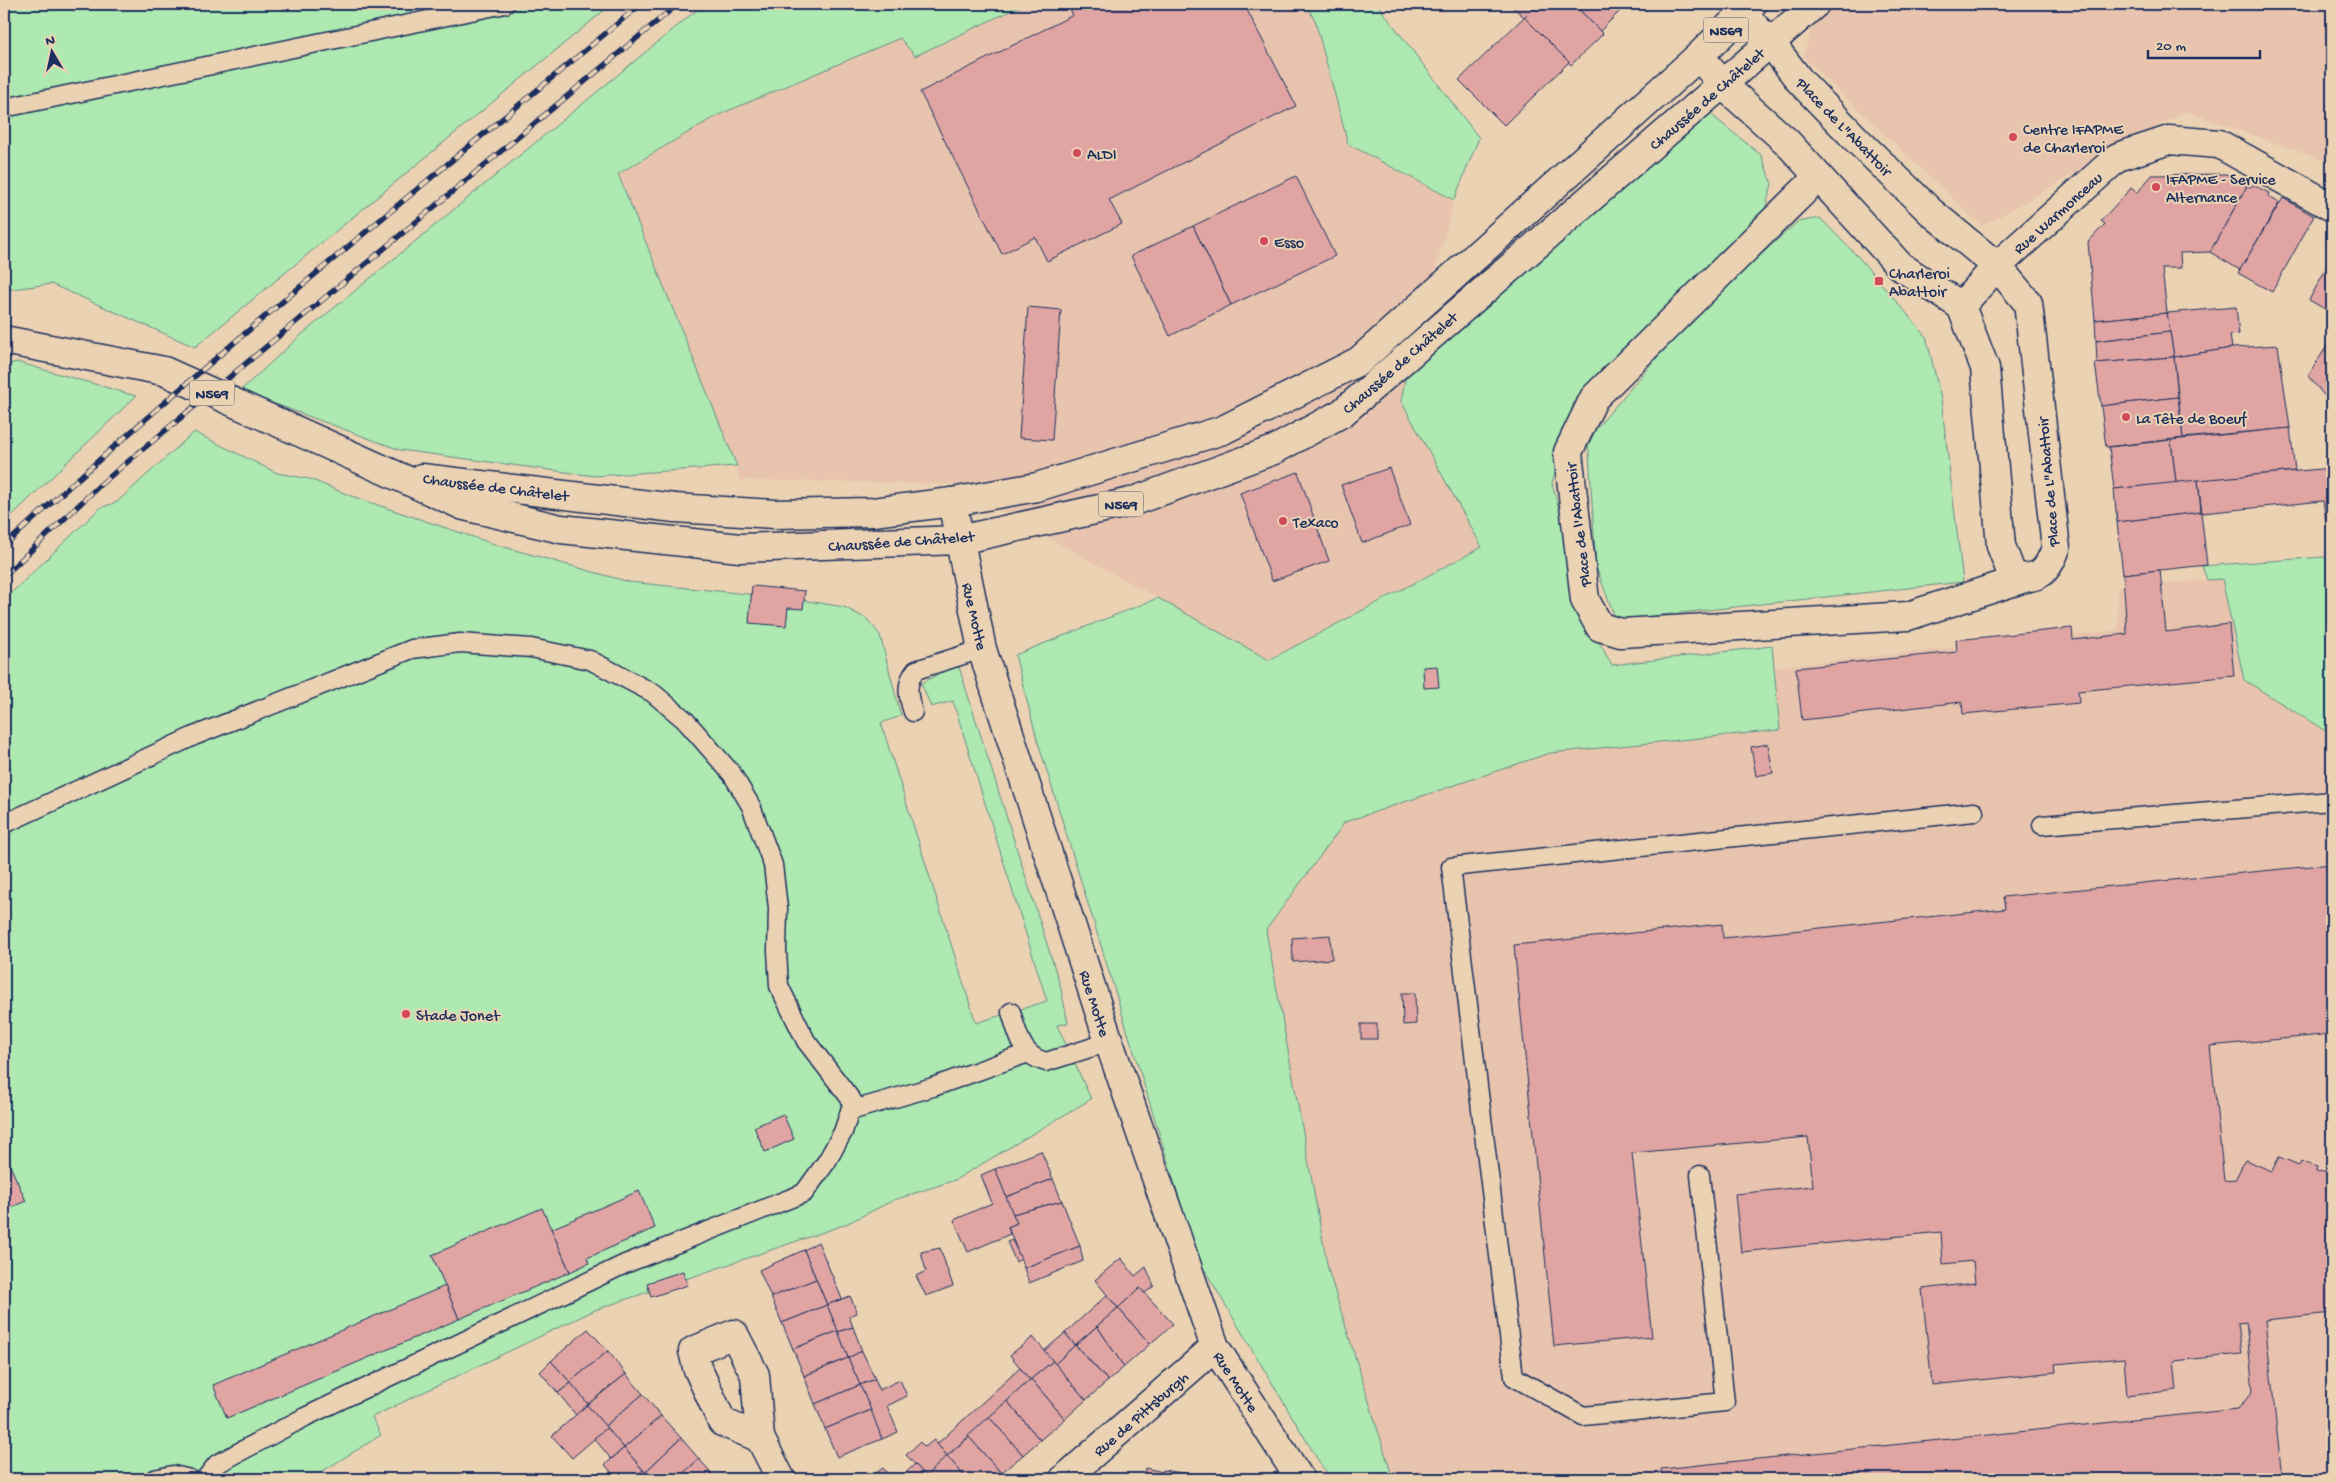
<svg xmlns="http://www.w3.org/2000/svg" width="2336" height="1483" font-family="'Gochi Hand',sans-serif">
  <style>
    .built { fill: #e8c4ae }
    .green { fill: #ade9b0; stroke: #648c87 }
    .building { fill: #e0a5a3; stroke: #1b2f5e }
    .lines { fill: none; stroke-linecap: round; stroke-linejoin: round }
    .service-casing { stroke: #1b2f5e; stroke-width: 21 }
    .minor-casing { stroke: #1b2f5e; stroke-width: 31 }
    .primary-casing { stroke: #1b2f5e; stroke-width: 31 }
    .service { stroke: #ebd2b3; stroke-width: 18 }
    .minor { stroke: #ebd2b3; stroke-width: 28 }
    .primary { stroke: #ebd2b3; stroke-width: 28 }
    .rail-casing { stroke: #1b2f5e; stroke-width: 5.5 }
    .rail { stroke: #ebd2b3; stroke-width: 4; stroke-dasharray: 11; stroke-linecap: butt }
    .poi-dot { fill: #d1495b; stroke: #ebd2b3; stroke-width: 2 }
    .labels { text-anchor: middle; stroke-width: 4; stroke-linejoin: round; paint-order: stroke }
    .shield { fill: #ebd2b3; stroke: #596078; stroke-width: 1 }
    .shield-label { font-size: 15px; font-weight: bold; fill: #1b2f5e }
    .street-label { font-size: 16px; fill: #1b2f5e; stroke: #ebd2b3 }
    .poi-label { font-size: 16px; fill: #1b2f5e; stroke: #ebd2b3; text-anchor: start }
  </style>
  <rect width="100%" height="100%" fill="#ebd2b3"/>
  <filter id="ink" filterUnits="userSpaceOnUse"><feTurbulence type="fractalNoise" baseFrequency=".02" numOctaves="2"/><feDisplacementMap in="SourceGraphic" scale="10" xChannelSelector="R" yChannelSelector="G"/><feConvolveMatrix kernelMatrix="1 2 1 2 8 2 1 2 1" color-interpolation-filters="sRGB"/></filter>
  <g filter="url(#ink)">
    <g class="built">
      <path d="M1025,4H1305L1315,20L1348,144L1454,200L1401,401L1482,547L1269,660L952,484L740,480L737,466L618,174L716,116L900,38L915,56Z"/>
      <path d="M1837,4H2332V163L2185,111L1982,226L1803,57L1812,28Z"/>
      <path d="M2222,579L2244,680L2332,735V1479H1393L1328,1269L1266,930L1345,822L1550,753L1780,730L1775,667L2118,630L2117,587Z"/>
    </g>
    <g class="green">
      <path d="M4,4H612L195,347L51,284L4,290Z"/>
      <path d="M704,4H1025L915,56L900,38L716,116L618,174L737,466L595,476L400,450L240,391L300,336Z"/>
      <path d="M1305,4H1377L1479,138L1454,200L1348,144L1315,20Z"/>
      <path d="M1709,113L1761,155L1772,184L1764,213L1574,401L1552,483L1593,632L1612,665L1772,646L1780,730L1550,753L1345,822L1266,930L1328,1269L1393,1479H1332L1321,1465L1198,1259L1037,739L1015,655L1158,598L1269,660L1482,547L1401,401L1410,354Z"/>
      <path d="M1820,218L1861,260L1926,336L1941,399L1963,582L1616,620L1596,567L1588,438L1691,318L1797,222Z"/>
      <path d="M17,362L136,396L4,523V365Z"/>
      <path d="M194,432L277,473L310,479L351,496L497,545L629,582L796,599L844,607L867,619L880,635L901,716L881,723L976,1023L1047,1001L953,701L931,707L921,683L950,668L959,667L1060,985L1068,1023L1057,1025L1091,1099L955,1180L894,1200L844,1225L595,1310L372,1417L381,1435L310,1479H4V600L100,508L117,502Z"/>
      <path d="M2324,557L2332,564V735L2244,680L2222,579L2207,580L2202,566Z"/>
    </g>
    <g class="building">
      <path d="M1067,4H1244L1296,106L1109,200L1122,224L1047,261L1035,237L1002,254L920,92L1073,15Z"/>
      <path d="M1509,4H1537L1524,17Z"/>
      <path d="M1537,4H1574L1603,34L1571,65L1524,17Z"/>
      <path d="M1574,4H1627L1600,31Z"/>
      <path d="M1524,17L1569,62L1504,125L1459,80Z"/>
      <path d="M2226,174L2247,186L2210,252L2180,253L2181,268H2162L2167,313L2095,320L2088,242L2105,224L2101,221L2131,188L2137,193L2152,175Z"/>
      <path d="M1296,176L1335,256L1231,305L1193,226Z"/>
      <path d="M2253,185L2269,193L2268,196L2279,203L2240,270L2210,252L2247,186L2250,187Z"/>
      <path d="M2283,198L2314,216L2272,292L2238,273Z"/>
      <path d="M1193,226L1231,305L1170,336L1131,256Z"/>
      <path d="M2332,258V313L2309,300Z"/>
      <path d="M1028,307L1061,310L1052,440L1019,438Z"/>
      <path d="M2236,307L2239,334L2230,335L2232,348L2174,357L2167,313Z"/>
      <path d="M2167,313L2170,332L2096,341L2095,320Z"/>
      <path d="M2170,332L2174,357L2097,363L2096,341Z"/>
      <path d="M2332,338V405L2308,376Z"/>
      <path d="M2278,345L2290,428L2183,438L2174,357L2232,348Z"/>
      <path d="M2174,357L2178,397L2101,406L2095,363Z"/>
      <path d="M2178,397L2183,438L2106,447L2101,406Z"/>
      <path d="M2290,428L2295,471L2176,483L2171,440Z"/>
      <path d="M2171,440L2176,483L2114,489L2109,447Z"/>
      <path d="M1389,468L1410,525L1362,543L1341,485Z"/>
      <path d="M2332,468V522H2326L2323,501L2202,513L2198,480Z"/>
      <path d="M1298,472L1329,561L1272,581L1240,493Z"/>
      <path d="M2198,480L2201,512L2117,522L2114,489Z"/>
      <path d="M2201,512L2207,565L2123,574L2117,522Z"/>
      <path d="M2160,570L2166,632L2229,624L2234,676L2078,691L2079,703L1963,714L1962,702L1802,720L1796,668L1957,652L1956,640L2072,628L2073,640L2127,634L2123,574Z"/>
      <path d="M752,586L805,591L803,609L788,608L786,626L749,623Z"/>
      <path d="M1437,666L1439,687L1424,688L1423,667Z"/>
      <path d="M1768,744L1773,773L1756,776L1751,747Z"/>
      <path d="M2332,864V1034L2210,1046L2224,1181L2235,1180L2245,1160L2272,1171L2279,1157L2299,1165L2301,1161L2317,1167L2316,1172L2332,1170V1313L2265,1320L2282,1479H1662L1661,1469L2238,1409L2253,1391L2246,1322L2238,1323L2242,1354L2174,1361L2177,1390L2127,1396L2124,1358L2055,1364L2056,1372L1932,1385L1922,1289L1975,1283L1973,1261L1943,1264L1941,1232L1741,1252L1735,1194L1813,1186L1808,1137L1632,1153L1652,1337L1554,1346L1514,945L1722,924L1723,938L2005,909L2003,897Z"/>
      <path d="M1330,935L1332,959L1293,962L1292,938Z"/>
      <path d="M1402,993H1415L1416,1024L1403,1025Z"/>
      <rect x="1361" y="1024" width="16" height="15"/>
      <path d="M783,1114L794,1139L765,1152L754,1127Z"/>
      <path d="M1041,1151L1053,1179L1006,1197L995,1169Z"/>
      <path d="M7,1159L26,1201L4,1210V1160Z"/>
      <path d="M995,1169L1017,1223L1008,1227L1010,1234L968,1252L954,1220L992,1203L981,1175Z"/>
      <path d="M1053,1179L1062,1201L1013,1214L1006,1197Z"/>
      <path d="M639,1191L655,1228L587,1258L589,1263L570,1272L551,1229Z"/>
      <path d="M1062,1201L1080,1246L1024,1268L1008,1227L1017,1223L1013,1214Z"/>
      <path d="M542,1208L570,1272L459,1319L432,1255Z"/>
      <path d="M1012,1240L1021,1259L1016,1262L1007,1242Z"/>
      <path d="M818,1242L842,1299L827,1305L804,1250Z"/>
      <path d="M1080,1246L1083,1261L1029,1283L1024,1268Z"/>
      <path d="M940,1248L953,1286L926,1296L916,1276L926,1271L921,1252Z"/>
      <path d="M804,1250L816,1279L771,1297L759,1270Z"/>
      <path d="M1121,1258L1135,1276L1146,1267L1154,1286L1145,1293L1140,1288L1118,1308L1095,1280Z"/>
      <path d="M683,1271L688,1285L651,1297L647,1283Z"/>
      <path d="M816,1279L827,1305L782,1323L771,1297Z"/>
      <path d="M445,1286L459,1319L227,1418L213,1385Z"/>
      <path d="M1140,1288L1173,1324L1150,1344L1118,1308Z"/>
      <path d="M1107,1295L1118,1308L1075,1345L1065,1333Z"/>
      <path d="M850,1296L857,1313L849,1316L853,1327L838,1332L827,1305Z"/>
      <path d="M827,1305L838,1331L793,1349L782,1323Z"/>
      <path d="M1118,1308L1150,1344L1124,1367L1097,1326Z"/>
      <path d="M1097,1326L1124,1367L1108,1381L1076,1345Z"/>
      <path d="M853,1327L862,1351L848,1358L838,1332Z"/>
      <path d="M588,1329L608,1351L570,1382L551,1361Z"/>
      <path d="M838,1331L848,1358L804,1376L793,1349Z"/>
      <path d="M1065,1333L1075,1345L1055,1364L1044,1351Z"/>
      <path d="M1033,1337L1053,1361L1030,1380L1010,1355Z"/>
      <path d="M1075,1345L1108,1381L1086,1400L1055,1364Z"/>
      <path d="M608,1351L626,1374L588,1404L570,1382Z"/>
      <path d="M862,1351L875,1379L860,1385L848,1358Z"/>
      <path d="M848,1358L860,1385L815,1404L804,1376Z"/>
      <path d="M551,1361L571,1383L558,1393L540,1372Z"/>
      <path d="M1053,1361L1086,1400L1065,1419L1031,1379Z"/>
      <path d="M1020,1368L1030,1380L947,1456L937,1444Z"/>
      <path d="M626,1374L643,1394L605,1426L587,1405Z"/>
      <path d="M875,1379L879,1390L900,1380L907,1396L887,1406L898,1432L882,1439L860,1385Z"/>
      <path d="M1031,1379L1065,1419L1040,1440L1007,1401Z"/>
      <path d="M571,1383L588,1404L576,1415L558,1393Z"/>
      <path d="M860,1385L871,1410L825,1429L815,1404Z"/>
      <path d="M643,1394L661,1416L624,1448L605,1426Z"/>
      <path d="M1007,1401L1040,1440L1023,1455L989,1417Z"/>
      <path d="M587,1405L607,1428L572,1458L552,1436Z"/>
      <path d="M871,1410L882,1439L837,1457L825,1429Z"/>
      <path d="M661,1416L681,1438L645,1472L624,1448Z"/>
      <path d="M989,1417L1023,1455L1001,1473L968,1436Z"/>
      <path d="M607,1428L624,1448L611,1459L594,1438Z"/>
      <path d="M969,1437L1001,1473L996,1479H967L947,1456Z"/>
      <path d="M681,1438L699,1459L677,1479H651L645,1472Z"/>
      <path d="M934,1440L947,1456L926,1476L906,1455L920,1442L925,1447Z"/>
      <path d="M624,1448L643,1470L633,1479H618L605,1465Z"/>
      <path d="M947,1456L967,1479H929L926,1476Z"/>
      <path d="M699,1459L717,1479H677Z"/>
      <path d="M915,1464L926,1476L922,1479H899Z"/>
      <path d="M883,1468L891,1479H868Z"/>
      <path d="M1145,1468L1163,1472L1162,1479H1143Z"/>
      <path d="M643,1470L651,1479H633Z"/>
      <path d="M1163,1470L1188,1474L1187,1479H1162Z"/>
      <path d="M1188,1474L1220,1479H1187Z"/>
    </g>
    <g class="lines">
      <g class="service-casing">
        <g id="service">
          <path d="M4,108L505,4"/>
          <path d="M913,712C908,697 905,683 916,670L982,649"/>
          <path d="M4,824L194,736L412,649L460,643L531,648L590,660L653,693L685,720L732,774L751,806L773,865L778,908L777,951L779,986L806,1041L853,1102L843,1132L827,1161L804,1193L625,1264L305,1417L217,1464L205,1479"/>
          <path d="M2042,825L2332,801"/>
          <path d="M1011,1012C1018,1034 1021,1056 1046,1062L1109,1042"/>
          <path d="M850,1111L933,1087L1028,1053"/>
          <path d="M1700,1175L1725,1402L1583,1416L1514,1377L1451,867L1974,812"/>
          <path d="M154,1479L173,1475L190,1479"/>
        </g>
      </g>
      <g class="minor-casing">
        <g id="minor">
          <path d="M1699,56L1722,84L1787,142L1900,266L1961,306L1985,368L2001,546L2013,577C2040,580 2047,572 2056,548L2028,303L1997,266L1931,212L1857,140L1800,81L1770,42L1742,14"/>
          <path d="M1818,177L1594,398L1568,452L1585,600L1600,627L1621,633L1908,616L2025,578"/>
          <path d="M1961,306L1997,266L2118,157L2169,140L2219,144L2332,207"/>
          <path d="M952,502L982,649L1109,1042L1215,1347L1300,1479"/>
          <path d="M734,1334L755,1375L760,1438L722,1422L697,1367L693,1351Z"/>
          <path d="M760,1438L781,1479"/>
          <path d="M1064,1479L1215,1347"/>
        </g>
      </g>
      <g class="primary-casing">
        <g id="primary">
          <path d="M4,340L164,371L464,506L561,529L740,548L959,540L1131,502L1274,450L1342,413L1815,4"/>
          <path d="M422,478L675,508L775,514L873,512L952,502L1037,487L1223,430L1359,361L1699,56L1752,4"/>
        </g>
      </g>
      <use href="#service" class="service"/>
      <use href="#minor" class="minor"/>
      <use href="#primary" class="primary"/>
      <g class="rail-casing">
        <g id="rail">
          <path d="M4,546C209,357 427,182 641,4"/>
          <path d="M4,576L101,484L678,4"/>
        </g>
      </g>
      <use href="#rail" class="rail"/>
    </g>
  </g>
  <g class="poi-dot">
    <circle cx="2013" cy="137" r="5"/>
    <circle cx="1077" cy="153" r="5"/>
    <circle cx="2156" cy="187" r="5"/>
    <circle cx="1264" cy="241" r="5"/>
    <rect x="1874" y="276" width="10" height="10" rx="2.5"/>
    <circle cx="2126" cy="417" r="5"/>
    <circle cx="1283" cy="521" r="5"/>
    <circle cx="406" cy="1014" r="5"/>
  </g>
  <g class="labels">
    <g class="shield">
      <rect x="1703.5" y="17.5" width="45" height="25" rx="4"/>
      <rect x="189.5" y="380.5" width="45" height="25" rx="4"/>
      <rect x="1098.5" y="491.5" width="45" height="25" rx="4"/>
    </g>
    <g class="shield-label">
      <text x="1726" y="35">N569</text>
      <text x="212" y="398">N569</text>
      <text x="1121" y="509">N569</text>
    </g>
    <g class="street-label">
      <text transform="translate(1706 98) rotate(-41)" y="6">Chaussée de Châtelet</text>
      <text transform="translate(1845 126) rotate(46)" y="6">Place de L"Abattoir</text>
      <text transform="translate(2057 212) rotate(-42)" y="6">Rue Warmonceau</text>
      <text transform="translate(1399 362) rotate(-41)" y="6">Chaussée de Châtelet</text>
      <text transform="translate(2047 482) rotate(-95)" y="6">Place de L"Abattoir</text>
      <text transform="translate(496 486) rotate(7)" y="6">Chaussée de Châtelet</text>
      <text transform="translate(1577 525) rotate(-97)" y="6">Place de l'Abattoir</text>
      <text transform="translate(901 540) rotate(-4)" y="6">Chaussée de Châtelet</text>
      <text transform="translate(976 616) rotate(77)" y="6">Rue Motte</text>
      <text transform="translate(1096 1003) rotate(72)" y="6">Rue Motte</text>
      <text transform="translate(1237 1381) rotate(57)" y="6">Rue Motte</text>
      <text transform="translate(1140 1413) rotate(-41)" y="6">Rue de Pittsburgh</text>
    </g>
    <g class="poi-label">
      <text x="2023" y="134">Centre IFAPME<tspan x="2023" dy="18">de Charleroi</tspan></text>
      <text x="1087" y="159">ALDI</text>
      <text x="2166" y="184">IFAPME - Service<tspan x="2166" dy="18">Alternance</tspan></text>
      <text x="1274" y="247">Esso</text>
      <text x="1889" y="278">Charleroi<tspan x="1889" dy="18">Abattoir</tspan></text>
      <text x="2136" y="423">La Tête de Boeuf</text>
      <text x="1293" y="527">Texaco</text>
      <text x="416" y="1020">Stade Jonet</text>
    </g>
  </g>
  <rect width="2336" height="1483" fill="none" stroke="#ebd2b3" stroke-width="20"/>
  <rect x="10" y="10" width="2316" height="1463" fill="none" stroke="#1b2f5e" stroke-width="2" filter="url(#ink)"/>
  <g transform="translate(52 52) rotate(351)" stroke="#ebd2b3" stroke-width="4" paint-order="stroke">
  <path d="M0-4L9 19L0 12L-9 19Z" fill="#1b2f5e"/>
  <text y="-8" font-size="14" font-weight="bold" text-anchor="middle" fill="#1b2f5e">N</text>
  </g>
  <path d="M2148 50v8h112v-8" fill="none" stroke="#1b2f5e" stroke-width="2.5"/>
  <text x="2156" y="50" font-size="15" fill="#1b2f5e" stroke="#ebd2b3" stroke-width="4" paint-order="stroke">20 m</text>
</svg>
